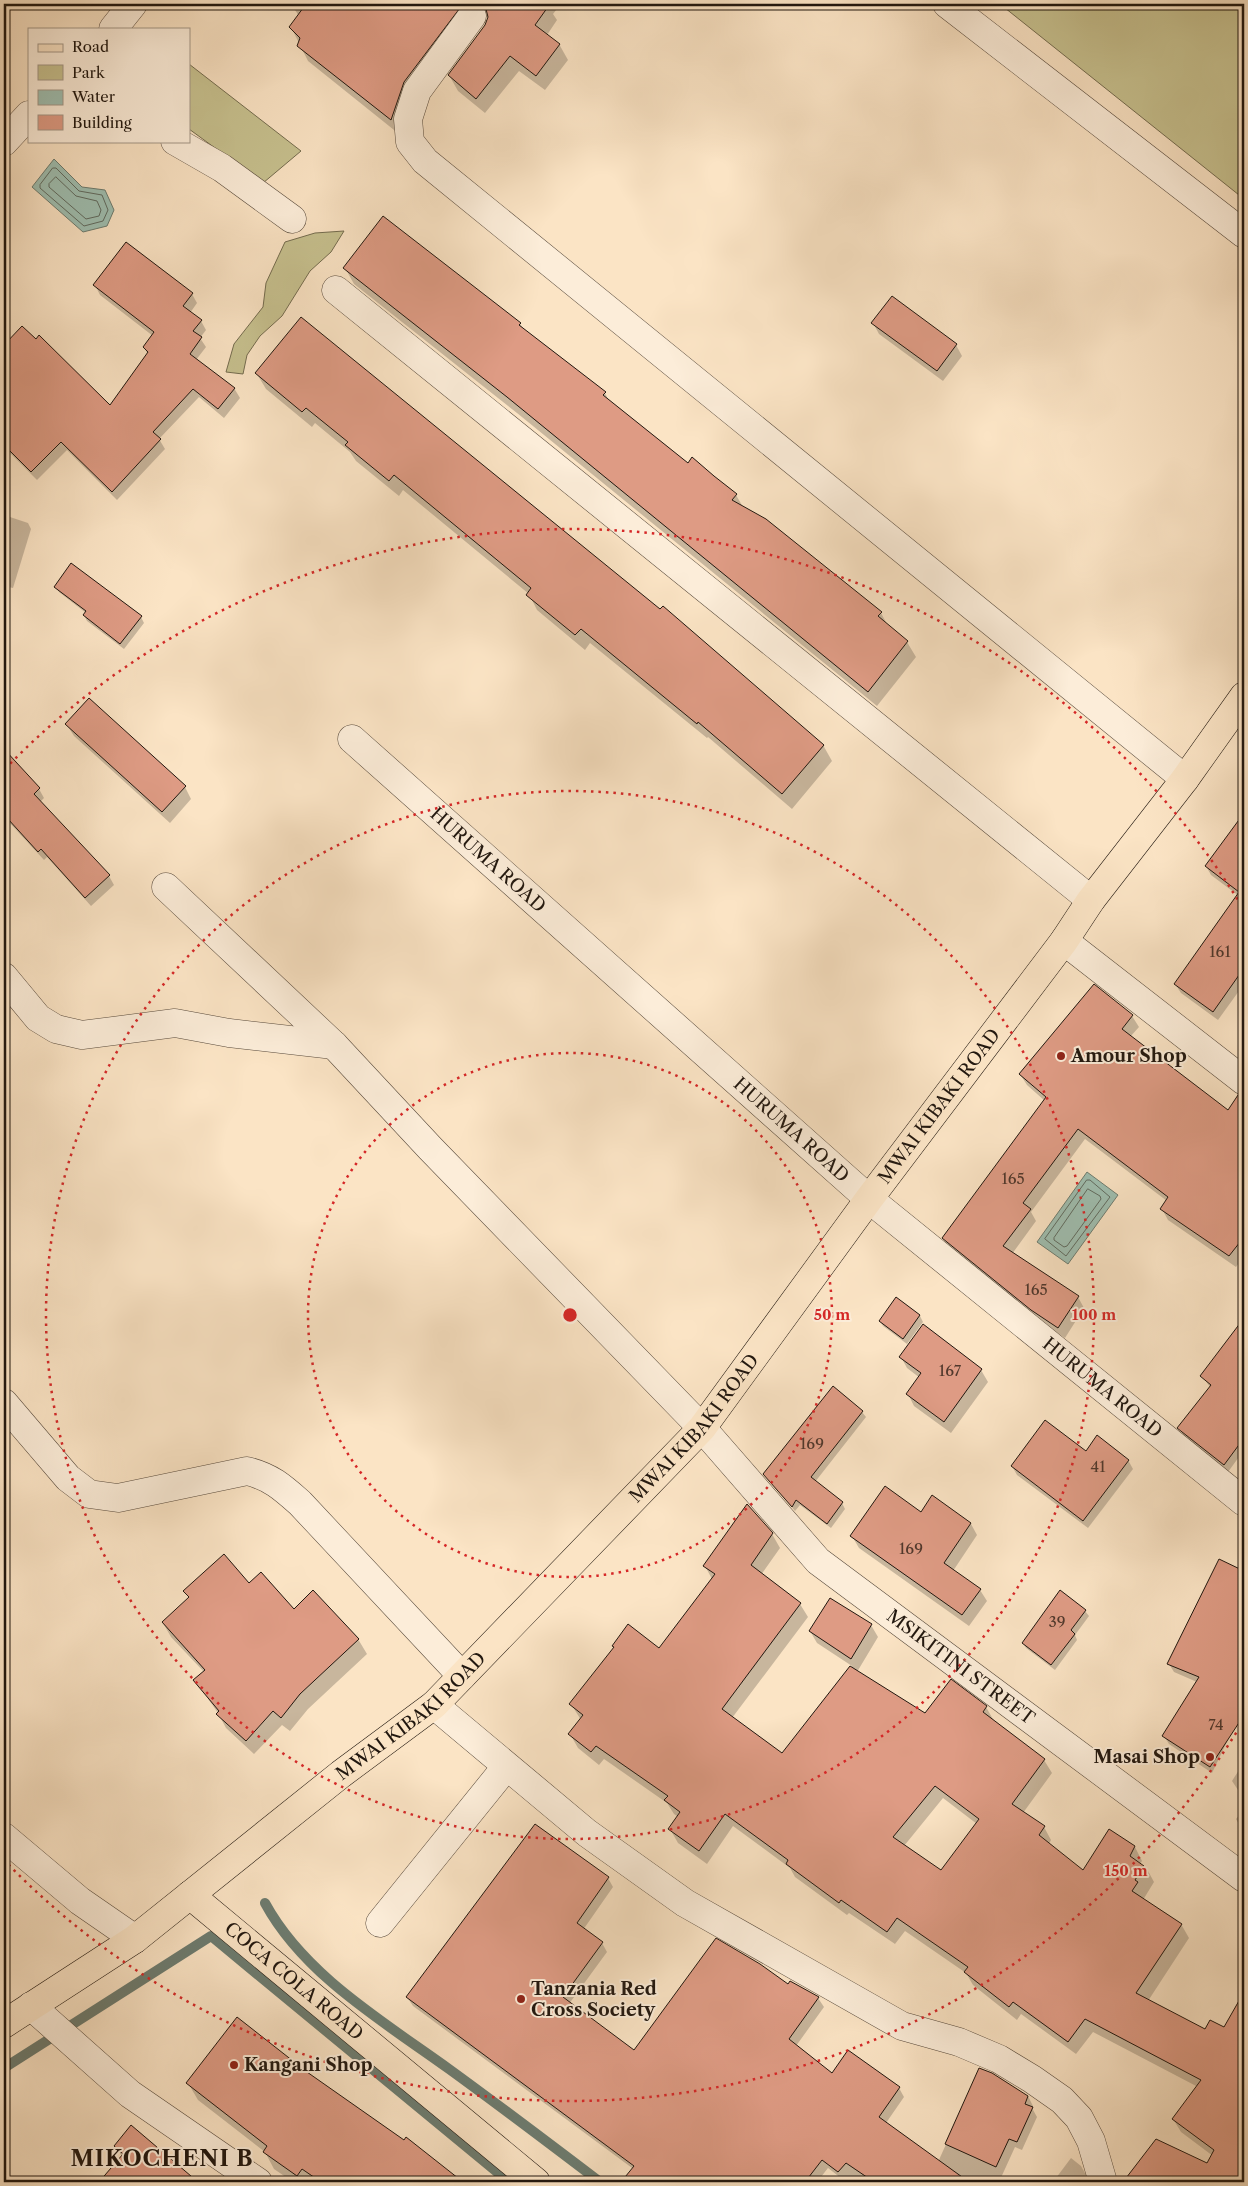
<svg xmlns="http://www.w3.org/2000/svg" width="1248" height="2186" font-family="'Libre Caslon Text',serif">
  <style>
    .green { fill: #c7c18f; stroke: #746c4f }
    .water { fill: #9fbfb1; stroke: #6d7c70 }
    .shadow { fill: #0003; fill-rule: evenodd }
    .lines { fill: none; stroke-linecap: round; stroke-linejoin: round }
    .shore { stroke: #606b60; stroke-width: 1 }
    .stream { stroke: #6d7c70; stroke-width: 10 }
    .building { fill: #de9b84; stroke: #21170f; fill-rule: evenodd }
    .minor-casing { stroke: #584a3c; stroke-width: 29 }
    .major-casing { stroke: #21170f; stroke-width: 29 }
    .minor { stroke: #fcedd9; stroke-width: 28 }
    .major { stroke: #fbe4c5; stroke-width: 28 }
    .ring { fill: none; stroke: #d62828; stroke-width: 2.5; stroke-dasharray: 2.5 5 }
    .poi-dot { fill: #8f2418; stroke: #fcedd9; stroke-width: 2 }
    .labels { text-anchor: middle; stroke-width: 4; stroke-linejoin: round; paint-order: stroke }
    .number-label { font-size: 15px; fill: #50382c }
    .street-label { font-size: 18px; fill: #21170f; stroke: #fcedd9 }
    .poi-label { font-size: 18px; font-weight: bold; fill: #21170f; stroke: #fcedd9; text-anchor: start }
    .district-label { font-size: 22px; font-weight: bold; letter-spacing: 1px; fill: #21170f; stroke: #fcedd9 }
    .centre { fill: #d62828; stroke: #fcedd9; stroke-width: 2.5 }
    .ring-label { font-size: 15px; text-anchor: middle; font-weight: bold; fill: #d62828; stroke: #fcedd9; stroke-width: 4; stroke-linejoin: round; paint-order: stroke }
  </style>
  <rect width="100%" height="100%" fill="#fbe4c5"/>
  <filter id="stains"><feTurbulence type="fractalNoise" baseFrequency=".004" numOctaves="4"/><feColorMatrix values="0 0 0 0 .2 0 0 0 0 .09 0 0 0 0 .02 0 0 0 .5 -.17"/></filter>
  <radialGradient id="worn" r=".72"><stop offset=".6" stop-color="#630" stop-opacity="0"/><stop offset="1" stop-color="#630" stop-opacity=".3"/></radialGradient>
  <g class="green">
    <path d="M1000,4H1244V199Z"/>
    <path d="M189,64L301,151L263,183L189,129Z"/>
    <path d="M344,231L331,252L310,271L282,316L260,336L247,355L243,374L226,372L234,344L263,307L266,283L285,242L315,233Z"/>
  </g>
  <g class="water">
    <path d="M54,159L82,187L105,190L114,210L107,226L83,232L32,187Z"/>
    <path d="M1087,1172L1118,1195L1068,1264L1037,1242Z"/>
  </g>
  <g class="shadow">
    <path d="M291,4H385L396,13L403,4H433L439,9L444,4H561L553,14L557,20L547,35L559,44L568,60L545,90L519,71L485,113L458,91L449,75L486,26L489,18L483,15L399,134L308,61L291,27L299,16Z"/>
    <path d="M126,244L192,294L197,303L190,313L201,321L206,330L200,338L206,347L196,360L234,388L240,398L224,418L199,397L159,439L165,449L117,500L67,450L37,480L4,447V423L13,413L4,403V347L22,328L110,406L148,355L144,347L153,336L100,295L95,285Z"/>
    <path d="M345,268L520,324L525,331L605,393L609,401L688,464L692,459L736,495L743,507L881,613L888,626L907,642L916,657L877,706L517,413L354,284Z"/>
    <path d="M873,323L956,345L962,356L943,381L879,334Z"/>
    <path d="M257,374L823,745L832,761L792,809L708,737L707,738L590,643L585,650L537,610L529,594L403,490L399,496L356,461L350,452L315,423L312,427L266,389Z"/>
    <path d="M4,515L28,523L31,529L13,588L4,586Z"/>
    <path d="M56,587L141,617L144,623L124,649L87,621L84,615L86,613L59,592Z"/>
    <path d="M67,725L185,787L191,799L170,823L74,736Z"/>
    <path d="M15,764L39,789L44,798L40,802L109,876L114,885L91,906L47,857L44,860L7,820L4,822V774Z"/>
    <path d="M1244,815V984L1218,1020L1181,993L1175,984L1239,896L1211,875L1206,866Z"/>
    <path d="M1132,1016L1139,1027L1130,1037L1228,1112L1230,1109L1244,1121V1256L1236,1267L1168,1220L1162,1209L1167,1201L1085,1139L1031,1212L1036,1221L1012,1254L1078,1297L1084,1308L1065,1338L1038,1320L950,1249L943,1238L1045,1101L1027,1085L1020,1074Z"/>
    <path d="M896,1299L920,1316L923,1322L907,1344L883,1326L880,1321Z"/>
    <path d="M923,1326L981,1370L988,1382L951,1433L914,1406L908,1394L920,1378L907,1368L901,1357Z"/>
    <path d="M1236,1332L1244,1338V1450L1228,1472L1183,1435L1179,1428L1210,1387L1202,1376Z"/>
    <path d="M862,1412L866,1417L815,1482L842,1503L845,1509L831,1528L800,1505L795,1511L765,1474Z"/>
    <path d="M1086,1453L1128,1460L1133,1469L1088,1528L1017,1475L1012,1466Z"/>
    <path d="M971,1524L977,1535L953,1571L980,1590L987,1601L969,1626L859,1548L852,1536Z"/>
    <path d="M772,1534L780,1548L761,1575L800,1604L808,1617L732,1718L782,1755L852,1666L817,1643L810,1631L871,1625L878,1637L857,1672L925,1715L951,1681L986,1707L994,1721L1044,1760L1052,1773L1023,1813L1044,1827L1051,1840L1049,1844L1083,1872L1110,1831L1135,1847L1142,1861L1140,1864L1147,1869L1154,1882L1143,1900L1181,1924L1189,1938L1148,2001L1206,2031L1224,2029L1235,2010L1244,2015V2182H1125L1157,2141L1208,2164L1213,2156L1181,2132L1173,2119L1198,2087L1093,2032L1076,2054L1021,2014L1017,2020L973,1985L966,1973L905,1931L895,1944L849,1913L847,1915L795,1877L790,1868L733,1826L707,1864L678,1843L670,1829L678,1817L674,1814L667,1803L604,1759L599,1765L578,1748L570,1734L581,1720L571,1704L660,1650L712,1579L705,1566ZM943,1798L977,1824L941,1872L904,1846Z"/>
    <path d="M1220,1561L1244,1573V1706L1212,1773L1169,1744L1164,1736L1197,1682L1174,1672L1169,1664Z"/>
    <path d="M249,1584L294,1611L358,1639L367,1654L308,1709L290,1731L282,1725L254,1754L226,1728L218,1713L195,1680L204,1672L171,1637L163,1623L190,1599L185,1591Z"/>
    <path d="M1085,1611L1089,1616L1075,1635L1077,1640L1055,1670L1026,1648L1023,1643Z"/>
    <path d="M1244,1762V1799L1232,1781Z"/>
    <path d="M1244,1809V1833L1236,1819Z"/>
    <path d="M608,1878L613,1887L583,1930L602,1943L607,1952L569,2004L635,2052L788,1986L791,1982L818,1998L824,2007L796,2046L832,2075L899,2088L904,2097L886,2123L938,2162L980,2069L1028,2096L1033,2106L1032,2108L1037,2117L1022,2150L1015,2147L999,2182H846L828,2168L817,2182H651L413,2006L407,1997Z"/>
    <path d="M4,1905L8,1913L4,1916Z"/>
    <path d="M306,2073L404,2142L407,2139L461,2182H293L274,2169L265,2152L198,2100L188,2083Z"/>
    <path d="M131,2127L196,2182H101L122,2157L116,2146Z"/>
    <path d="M1071,2158L1081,2166L1090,2182H1053Z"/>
  </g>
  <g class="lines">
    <g class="shore">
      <path d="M53,168H56L79,191L102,195L108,210L103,221L84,226L40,188V185Z"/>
      <path d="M56,177L76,196L97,201L101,210L99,216L86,219L49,187V184Z"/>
      <path d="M1087,1180H1090L1110,1197L1066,1256L1045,1239Z"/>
      <path d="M1088,1189L1100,1196L1101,1199L1067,1246L1064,1247L1054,1240V1238Z"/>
    </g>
    <g class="stream">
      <path d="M265,1903C304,1975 384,2022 449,2069C500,2106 550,2144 600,2182"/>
      <path d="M4,2068L211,1936L509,2182"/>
    </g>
  </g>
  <g class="building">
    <path d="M306,4H463L404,82L391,120L297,46L300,38L289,27Z"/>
    <path d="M482,4H550L535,25L560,44L536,76L510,56L476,99L448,75L485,25L488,17L486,9Z"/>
    <path d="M383,216L521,323L519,325L606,392L603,395L688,463L692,457L714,476L737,494L732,500L766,519L882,612L878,616L908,641L868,692L507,397L343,268Z"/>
    <path d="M126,242L193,293L183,306L202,320L193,331L202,337L190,354L235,388L218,409L193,389L153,432L161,439L112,492L61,442L31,472L4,445V345L22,326L36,339L39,335L110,405L148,352L143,347L154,332L93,285Z"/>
    <path d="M892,296L957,344L937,371L871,323Z"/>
    <path d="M301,317L660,609L663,606L824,745L782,794L698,722L697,724L581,629L575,635L526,595L531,588L394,475L389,481L345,445L348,442L306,408L302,412L255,373Z"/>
    <path d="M71,563L142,616L120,644L83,615L86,611L54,587Z"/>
    <path d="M89,698L186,786L162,812L65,724Z"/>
    <path d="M4,749L40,788L34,794L110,875L85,898L41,849L38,852L8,819L4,823Z"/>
    <path d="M1244,813V968L1213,1012L1174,984L1239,892L1205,866Z"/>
    <path d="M1094,984L1133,1015L1122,1029L1228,1110L1238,1095L1244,1096V1237L1229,1256L1160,1209L1168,1197L1078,1129L1023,1203L1031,1209L1003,1246L1079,1296L1058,1328L1031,1310L942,1238L1046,1097L1019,1074Z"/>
    <path d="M896,1297L920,1315L903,1339L879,1321Z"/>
    <path d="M1244,1318V1438L1224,1465L1177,1428L1211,1385L1200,1376Z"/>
    <path d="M923,1324L982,1369L944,1422L906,1394L921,1373L899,1357Z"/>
    <path d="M833,1386L863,1411L811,1477L843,1502L827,1524L796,1500L792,1507L763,1474Z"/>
    <path d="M1045,1420L1086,1451L1097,1435L1129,1460L1083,1521L1011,1466Z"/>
    <path d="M885,1486L921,1512L932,1495L971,1523L944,1563L981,1589L962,1615L850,1536Z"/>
    <path d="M747,1504L773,1533L751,1565L801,1603L722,1709L782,1753L850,1666L925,1713L951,1679L987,1706L983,1712L1045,1759L1012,1804L1045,1826L1039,1835L1083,1870L1109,1829L1135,1846L1130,1856L1144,1866L1135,1880L1138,1882L1132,1891L1182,1924L1136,1993L1205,2029L1210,2020L1224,2027L1244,1992V2182H1123L1156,2139L1207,2163L1214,2150L1172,2119L1201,2080L1085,2019L1068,2042L1013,2002L1009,2007L964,1972L968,1967L897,1918L887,1932L841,1900L839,1903L786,1864L788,1860L725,1814L699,1851L668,1829L680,1812L664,1800L668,1796L596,1746L591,1752L568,1734L583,1715L569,1704L614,1647L612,1646L628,1624L659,1648L715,1574L703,1566ZM935,1786L979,1819L941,1870L893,1837Z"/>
    <path d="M224,1554L249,1583L261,1572L294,1609L313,1590L359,1639L300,1694L281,1718L273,1711L246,1741L216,1714L219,1711L193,1680L205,1670L162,1622L189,1597L183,1591Z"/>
    <path d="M1219,1559L1244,1571V1715L1210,1767L1162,1736L1199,1677L1167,1664Z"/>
    <path d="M1060,1590L1086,1610L1071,1630L1075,1634L1051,1665L1022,1643Z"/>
    <path d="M830,1598L872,1624L851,1659L809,1631Z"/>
    <path d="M535,1824L609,1877L577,1923L603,1942L563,1997L634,2050L716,1938L760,1964L788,1984L790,1981L819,1997L789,2039L832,2073L848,2050L900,2087L879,2117L969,2182H874L846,2163L838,2172L822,2160L805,2182H621L634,2166L406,1997Z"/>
    <path d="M237,2017L307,2072L404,2140L406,2137L463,2182H321L302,2169L297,2176L263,2152L267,2146L186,2083Z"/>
    <path d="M979,2068L992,2073L1028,2096L1025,2104L1033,2107L1017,2142L1009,2139L996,2167L945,2144Z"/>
    <path d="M131,2125L198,2182H99L123,2154L114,2146Z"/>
  </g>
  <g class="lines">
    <g class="minor-casing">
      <g id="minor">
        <path d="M947,4L1244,234"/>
        <path d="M472,16L417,91L408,119L410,142L425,161L1185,779"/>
        <path d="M113,29L133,4"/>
        <path d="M175,141L222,168L292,219"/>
        <path d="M4,142L29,115"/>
        <path d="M336,290L1091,900"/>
        <path id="s1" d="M352,739L869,1199L1244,1502"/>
        <path id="s2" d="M166,887L334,1045L430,1148L702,1428L818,1561L1244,1878"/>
        <path d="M1064,941L1244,1081"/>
        <path d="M4,977L38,1018L56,1029L82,1035L175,1023L229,1033L334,1045"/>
        <path d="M4,1403L68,1478L89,1494L118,1498L247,1471C271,1477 282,1487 300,1503L462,1676"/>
        <path d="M434,1705L587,1833L685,1903L902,2026L959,2042L999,2059L1032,2079L1062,2100L1079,2118L1091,2141L1103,2182"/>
        <path d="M4,1837L80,1901L135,1939"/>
        <path d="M380,1923L506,1767"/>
        <path d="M31,2006L130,2094L258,2182"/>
      </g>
    </g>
    <g class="major-casing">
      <g id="major">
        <path id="s3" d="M190,1895L536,2182"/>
        <path id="s4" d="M4,2024L135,1939L341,1774L434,1705L702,1428L869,1199L1064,941L1091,900L1185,779L1244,696"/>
      </g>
    </g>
    <use href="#minor" class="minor"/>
    <use href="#major" class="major"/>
  </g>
  <g class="ring">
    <circle cx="570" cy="1315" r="262"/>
    <circle cx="570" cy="1315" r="524"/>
    <path d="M1244 1720A786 786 0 0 1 5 1861M5 769A786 786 0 0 1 1244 910"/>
  </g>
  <g class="poi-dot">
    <circle cx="1061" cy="1056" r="5"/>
    <circle cx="1210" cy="1757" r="5"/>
    <circle cx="521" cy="1999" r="5"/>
    <circle cx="234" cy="2065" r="5"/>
  </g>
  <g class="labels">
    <g class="number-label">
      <text x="1220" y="957">161</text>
      <text x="1013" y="1184">165</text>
      <text x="1036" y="1295">165</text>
      <text x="950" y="1376">167</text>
      <text x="812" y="1449">169</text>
      <text x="1098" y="1472">41</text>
      <text x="911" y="1554">169</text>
      <text x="1057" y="1627">39</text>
      <text x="1216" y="1730">74</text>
    </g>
    <g class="street-label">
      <text dy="6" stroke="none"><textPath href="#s1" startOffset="182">HURUMA ROAD</textPath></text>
      <text dy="6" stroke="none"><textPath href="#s4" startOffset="1321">MWAI KIBAKI ROAD</textPath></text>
      <text dy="6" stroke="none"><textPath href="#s1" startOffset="588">HURUMA ROAD</textPath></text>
      <text dy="6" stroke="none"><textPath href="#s1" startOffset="992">HURUMA ROAD</textPath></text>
      <text dy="6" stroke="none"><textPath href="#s4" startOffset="916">MWAI KIBAKI ROAD</textPath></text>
      <text dy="6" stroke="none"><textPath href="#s2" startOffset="1116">MSIKITINI STREET</textPath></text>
      <text dy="6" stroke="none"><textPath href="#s4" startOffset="511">MWAI KIBAKI ROAD</textPath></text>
      <text dy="6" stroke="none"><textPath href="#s3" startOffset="135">COCA COLA ROAD</textPath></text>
    </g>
    <g class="poi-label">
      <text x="1071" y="1062">Amour Shop</text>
      <text x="1200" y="1763" text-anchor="end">Masai Shop</text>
      <text x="531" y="1995">Tanzania Red<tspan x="531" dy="21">Cross Society</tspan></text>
      <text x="244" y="2071">Kangani Shop</text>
    </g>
    <g class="district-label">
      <text x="162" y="2166">MIKOCHENI B</text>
    </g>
  </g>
  <circle cx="570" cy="1315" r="8" class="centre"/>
  <g class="ring-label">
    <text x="832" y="1320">50 m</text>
    <text x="1094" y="1320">100 m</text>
    <text x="1126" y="1876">150 m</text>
  </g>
  <rect width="1248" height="2186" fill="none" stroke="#fbe4c5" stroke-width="20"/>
  <rect x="5" y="5" width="1238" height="2176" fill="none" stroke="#21170f" stroke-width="2.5"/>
  <rect x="10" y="10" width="1228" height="2166" fill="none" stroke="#21170f"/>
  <rect x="28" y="28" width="162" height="115" fill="#fcedd9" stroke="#a49788"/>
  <rect x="38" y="44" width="25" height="8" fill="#fbe4c5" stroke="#a49788"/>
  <text x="72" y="52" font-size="15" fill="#21170f">Road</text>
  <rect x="38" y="65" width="25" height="15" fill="#c7c18f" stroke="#a49788"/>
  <text x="72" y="78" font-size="15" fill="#21170f">Park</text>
  <rect x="38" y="90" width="25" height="15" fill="#9fbfb1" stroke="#a49788"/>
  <text x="72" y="102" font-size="15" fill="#21170f">Water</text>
  <rect x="38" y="115" width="25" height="15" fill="#de9b84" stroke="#a49788"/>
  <text x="72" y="128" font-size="15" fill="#21170f">Building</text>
  <rect width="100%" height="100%" filter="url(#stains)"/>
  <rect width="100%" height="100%" fill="url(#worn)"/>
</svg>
